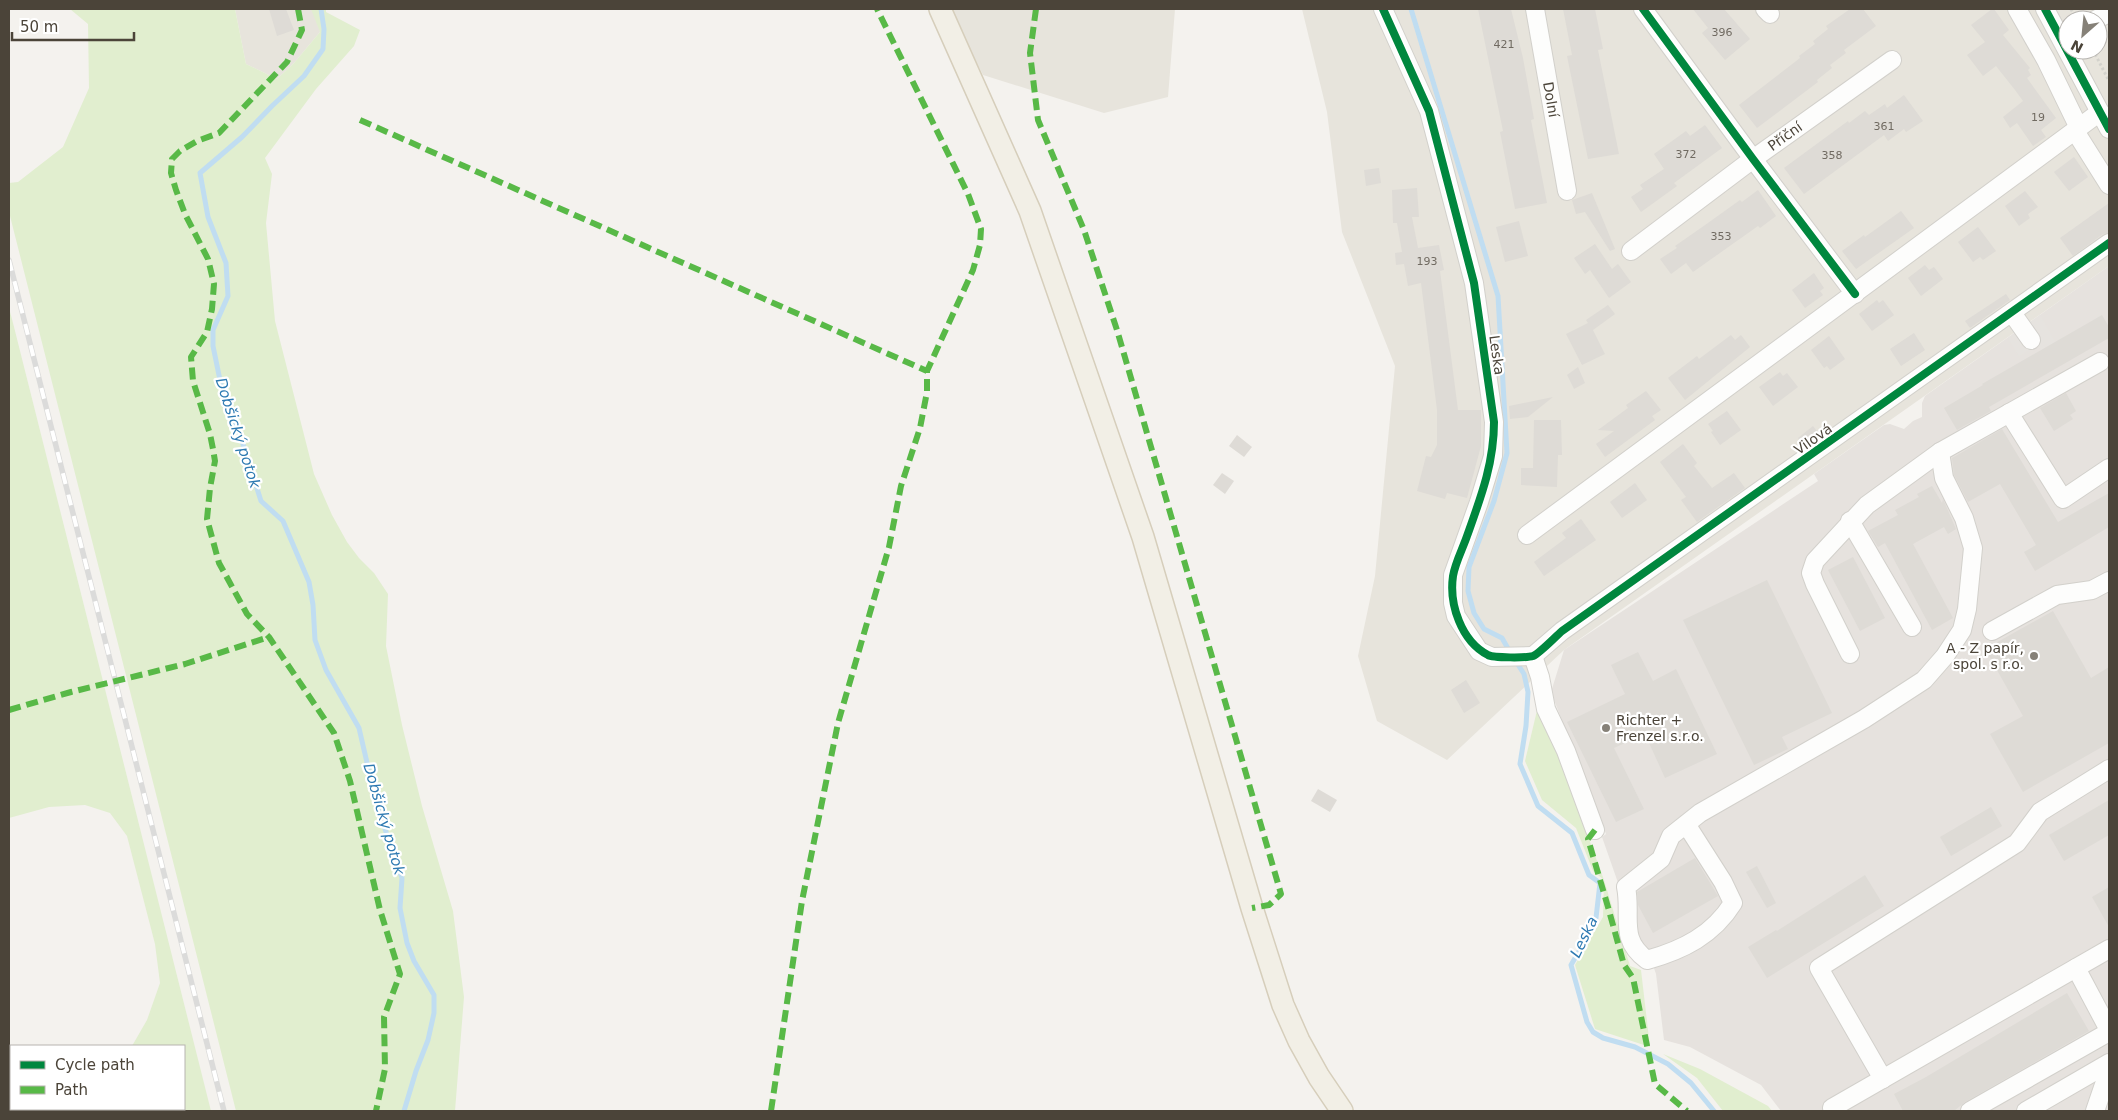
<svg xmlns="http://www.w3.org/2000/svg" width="2118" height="1120" font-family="'DejaVu Sans',sans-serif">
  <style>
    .residential { fill: #e7e4dc; fill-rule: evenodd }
    .industrial { fill: #e6e2de }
    .green { fill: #e1eecf }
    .parking { fill: #e6e3df }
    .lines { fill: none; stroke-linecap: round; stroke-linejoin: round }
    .stream { stroke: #c0ddf1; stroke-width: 5 }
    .building { fill: #dedbd6 }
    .minor-casing { stroke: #d2d0cb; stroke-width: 20 }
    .major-casing { stroke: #d6cebb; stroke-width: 24 }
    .path { stroke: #d3d2cc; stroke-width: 3; stroke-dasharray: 2.5 2.5; stroke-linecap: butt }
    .minor { stroke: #fdfdfc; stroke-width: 18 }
    .major { stroke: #f2efe6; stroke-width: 21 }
    .rail-casing { stroke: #dbdbda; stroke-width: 5.5 }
    .rail { stroke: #fff; stroke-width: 4; stroke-dasharray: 11; stroke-linecap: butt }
    .quiet { stroke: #58b947; stroke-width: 6; stroke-dasharray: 12 6; stroke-linecap: butt }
    .cycleway-casing { stroke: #fff; stroke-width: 11 }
    .cycleway { stroke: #00873e; stroke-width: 8 }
    .poi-dot { fill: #868178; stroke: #fff; stroke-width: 2 }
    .labels { text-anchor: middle; stroke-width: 4.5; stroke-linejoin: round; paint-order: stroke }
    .number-label { font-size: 11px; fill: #706a61 }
    .street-label { font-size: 14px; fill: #4b4439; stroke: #fff }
    .poi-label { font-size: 14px; fill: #4b4439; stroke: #fff; text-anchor: end }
    .water-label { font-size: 15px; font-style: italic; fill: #2e7ab2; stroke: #fff }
  </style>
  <rect width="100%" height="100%" fill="#f4f2ee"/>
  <g class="residential">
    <path d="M235,9H317L320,32L294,63L277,79L246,64Z"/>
    <path d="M949,9H1175L1168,97L1104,113L983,75Z"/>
    <path d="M1302,9H2109V266L1564,650L1447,760L1377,721L1358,656L1375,576L1395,366L1342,232L1327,112ZM2068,20H2098V50H2068Z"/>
  </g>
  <path class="industrial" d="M2109,266V1111H1781L1761,1085L1690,1047L1664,1040L1656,974L1649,954L1638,934L1623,897L1602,837L1606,834L1551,692L1564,650L1818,481L1814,474L1884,425L1890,424L1904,429L1913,421L1922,417V403L1925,396Z"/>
  <g class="green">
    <path d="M70,9H235L246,64L277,79L294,63L320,32L311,9H326V12L360,30L354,46L316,89L265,158L272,174L266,223L275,321L314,474L332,515L347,542L359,558L374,573L388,594L386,646L402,725L422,806L453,911L464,997L455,1111H236L9,212V183L18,182L63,147L89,88L88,24Z"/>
    <path d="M9,308L13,323L211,1111H24L32,1109H184V1046H132L147,1020L160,983L155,944L127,836L110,813L85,805L49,807L9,818Z"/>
    <path d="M1539,702L1604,880L1630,966L1641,970L1650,1047L1595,1029L1575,965L1603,917L1604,880L1593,871L1576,828L1542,800L1525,761Z"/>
    <path d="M1663,1054L1700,1069L1768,1106L1772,1111H1723L1697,1078Z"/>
  </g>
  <path class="parking" d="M2040,315L2055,342L2041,350L2038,345L2019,356L2008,338Z"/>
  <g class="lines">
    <g class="stream">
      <path d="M321,9L324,29L323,49L304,76L272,106L242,137L200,173L208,217L226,263L228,296L213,330V346L221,385L241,438L261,501L283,521L309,582L313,605L315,640L326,670L359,728L377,806L402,878L400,908L407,943L414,961L434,995V1013L428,1040L416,1071L404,1111"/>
      <path d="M1411,9L1498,296L1507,453L1494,501L1469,567L1468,591L1474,613L1484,629L1502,638L1510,652"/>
      <path d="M1515,660L1524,674L1528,692L1526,726L1520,764L1538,806L1572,833L1589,875L1600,883L1596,918L1589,934L1571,965L1587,1022L1593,1032L1603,1038L1635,1047L1668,1064L1691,1083L1714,1111"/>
    </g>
  </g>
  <g class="building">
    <path d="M269,9H286L294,30L277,36Z"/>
    <path d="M1478,9H1511L1523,58L1534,119L1531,120L1547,203L1515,209L1500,132L1503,131Z"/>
    <path d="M1563,9H1595L1603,49L1598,50L1619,154L1588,159L1567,56L1572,55Z"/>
    <path d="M1693,9H1724L1750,39L1725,60L1702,33L1708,28Z"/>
    <path d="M1850,9H1863L1876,26L1844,50L1846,53L1830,65L1832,68L1817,80L1818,82L1757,128L1739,105L1800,58L1799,56L1815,44L1813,41L1828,29L1826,26Z"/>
    <path d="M1992,9H1994L2009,30L2003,35L2030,68L2028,70L2031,75L2027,78L2056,118L2041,130L2046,137L2033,146L2017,123L2010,128L2003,117L2023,101L2015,90L1996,66L1983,76L1967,55L1985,42L1971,25Z"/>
    <path d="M1904,95L1923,121L1906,132L1904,129L1888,141L1884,135L1804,194L1784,168L1848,121L1849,123L1865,111L1869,115L1885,104L1887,108Z"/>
    <path d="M1705,125L1722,148L1674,183L1677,186L1641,212L1631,197L1643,189L1640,185L1664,169L1654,154L1686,131L1690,136Z"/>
    <path d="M2074,157L2088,177L2069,191L2054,172Z"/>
    <path d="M1379,168L1381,183L1366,186L1364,170Z"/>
    <path d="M1417,188L1419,217H1412L1418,248L1439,245L1444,270L1440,271L1458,410H1481V446L1467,498L1447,493L1445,499L1417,491L1426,456L1431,457L1437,445V410L1421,283L1408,286L1404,264L1396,265L1395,253L1402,252L1397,223H1393L1392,190Z"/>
    <path d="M1758,190L1776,216L1760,228L1758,226L1693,272L1686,263L1671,274L1660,259L1677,248L1675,246L1708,223L1740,200L1742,202Z"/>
    <path d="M2025,191L2038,207L2028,214L2030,218L2019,226L2005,206Z"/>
    <path d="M1592,193L1615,249L1610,251L1585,212L1576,214L1572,200Z"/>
    <path d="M2109,203V233L2103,234L2073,256L2060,238Z"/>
    <path d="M1901,211L1914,228L1856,269L1842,251L1864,235L1865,237Z"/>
    <path d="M1519,221L1528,256L1505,262L1496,227Z"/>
    <path d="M1978,227L1996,251L1983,260L1980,257L1973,262L1958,242Z"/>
    <path d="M1595,244L1612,269L1618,264L1631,282L1609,298L1590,270L1585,274L1574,258Z"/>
    <path d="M1925,265L1929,270L1934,267L1943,279L1921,296L1908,278Z"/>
    <path d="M1814,273L1824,288L1820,291L1823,295L1805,308L1792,290Z"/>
    <path d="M2006,294L2010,300L1970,328L1965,321Z"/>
    <path d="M1877,300L1879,303L1883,300L1894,315L1872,331L1859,314Z"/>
    <path d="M1608,305L1615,314L1593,330L1605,354L1582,365L1566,334L1588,323L1586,320Z"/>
    <path d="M2102,315L2109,327V338L1989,407L1991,411L1957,430L1944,408L1983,385L1982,384Z"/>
    <path d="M1914,333L1925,350L1901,366L1890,349Z"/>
    <path d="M1731,335L1735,340L1741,335L1750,347L1685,400L1668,378L1697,356L1699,359Z"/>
    <path d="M1829,336L1845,359L1830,370L1827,366L1824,368L1811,350Z"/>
    <path d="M1578,367L1585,383L1574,389L1567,375Z"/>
    <path d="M1780,372L1783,376L1787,373L1798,387L1773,406L1759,387Z"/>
    <path d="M1646,391L1661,410L1652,416L1655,420L1605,457L1596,444L1614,431L1598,430L1628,408L1626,405Z"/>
    <path d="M2066,393L2076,411L2070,415L2073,419L2054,431L2040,408Z"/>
    <path d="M1553,397L1528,417L1510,419L1509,406Z"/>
    <path d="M1727,411L1741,430L1720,445L1711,432L1713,431L1708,424Z"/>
    <path d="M1534,420H1561L1562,455H1558L1557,487L1521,485V468H1533Z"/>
    <path d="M1813,426L1820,435L1804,446L1798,438Z"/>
    <path d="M2002,429L2058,522L2109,493V527L2035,571L2024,552L2036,545L2000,484L1968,502L1954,475L1952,458Z"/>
    <path d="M1237,435L1252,447L1244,457L1229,446Z"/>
    <path d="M1683,444L1697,463L1694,466L1712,488L1734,473L1745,488L1697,522L1681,500L1686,497L1660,462Z"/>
    <path d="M1222,473L1234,481L1225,494L1213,485Z"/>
    <path d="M1635,483L1647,500L1622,518L1610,502Z"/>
    <path d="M1932,486L1942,503L1943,499L1956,529L1948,534L1944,527L1913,544L1953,618L1932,630L1885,543L1878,547L1868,531L1898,515L1895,510L1919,497L1917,494Z"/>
    <path d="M1581,519L1596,540L1544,576L1534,562L1566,538L1562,533Z"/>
    <path d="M1853,557L1885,618L1860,631L1828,570Z"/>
    <path d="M1767,580L1832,713L1782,737L1788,749L1754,765L1683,620Z"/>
    <path d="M2053,611L2091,678L2109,667V743L2023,792L1990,734L2023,716L1985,649Z"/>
    <path d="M1638,652L1653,681L1676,669L1717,754L1665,778L1645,734L1614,748L1644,809L1616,822L1567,722L1625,694L1611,665Z"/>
    <path d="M1466,680L1480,703L1464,713L1451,690Z"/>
    <path d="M1318,789L1337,800L1330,812L1311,801Z"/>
    <path d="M2109,800V835L2064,861L2049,835Z"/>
    <path d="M1991,807L2002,826L1951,856L1940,837Z"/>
    <path d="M1695,858L1718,896L1653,933L1638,905L1637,892Z"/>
    <path d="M1757,866L1776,903L1767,908L1746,872Z"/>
    <path d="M1865,875L1884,906L1767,978L1748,947L1776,930L1777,931Z"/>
    <path d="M2109,887V927L2092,897Z"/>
    <path d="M2067,993L2089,1031L1965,1102L1954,1111H1903L1894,1094L1926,1077Z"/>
  </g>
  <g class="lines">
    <g class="minor-casing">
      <g id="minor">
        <path d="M1383,9L1429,111L1474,283L1494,422L1493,456L1479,502L1453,575V603L1456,616L1479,651L1492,657L1533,656"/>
        <path id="s1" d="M1535,9L1567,191"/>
        <path d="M1643,9L1753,159L1855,294"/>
        <path d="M1765,9L1770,14"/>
        <path d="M2017,9L2046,60L2079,128"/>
        <path d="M2045,9L2109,129"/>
        <path d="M2095,20L2109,13"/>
        <path d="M2075,131L2109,185"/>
        <path id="s2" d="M1631,251L1753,159L1892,60"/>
        <path d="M2012,313L2031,340"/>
        <path d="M2009,413L2063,499L2109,468"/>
        <path d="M1850,521L1912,627"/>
        <path d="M1527,535L2100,112"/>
        <path d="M1992,631L2057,595L2092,590L2109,581"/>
        <path d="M1850,654L1815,584L1811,573L1815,561L1867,505L1940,452L2100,362"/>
        <path d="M1533,656L1562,631L2109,243"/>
        <path d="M1533,656L1540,677L1546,709L1566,751L1595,830"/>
        <path d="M1686,824L1723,882L1733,903C1713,935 1683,950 1647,960C1618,939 1632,916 1626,887L1661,859L1671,836L1700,813L1864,719L1924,680L1945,656L1962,630L1967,609L1973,548L1964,518L1944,478L1940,452"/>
        <path d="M2076,968L2109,1030"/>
        <path d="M1883,1079L1819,968L2017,843L2040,812L2109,769"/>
        <path d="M1832,1108L2109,949"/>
        <path d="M1970,1111L2109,1032"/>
        <path d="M2026,1111L2109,1063"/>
        <path d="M2095,1111L2109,1070"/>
      </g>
    </g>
    <g class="major-casing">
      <path id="major" d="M940,9L1030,211L1143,537L1252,908L1283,1005L1299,1041L1319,1077L1342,1111"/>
    </g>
    <g class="path">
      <path d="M2071,9L2077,20"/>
      <path d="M2093,50L2109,81"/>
    </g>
    <use href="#minor" class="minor"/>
    <use href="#major" class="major"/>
    <g class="rail-casing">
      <path id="rail" d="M9,260L224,1111"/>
    </g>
    <use href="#rail" class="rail"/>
    <g class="quiet">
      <path d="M298,9L302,30L287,62L219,133L197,141L180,151L172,159L171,173L176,190L185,214L208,259L214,284L212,309L207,332L191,357L193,381L210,434L213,449L215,461L210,488L207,519L219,563L247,614L269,637L334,733L350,781L380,910L400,974L384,1017L385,1069L376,1111"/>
      <path d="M1036,9L1030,53L1038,120L1084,230L1117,330L1281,894L1269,905L1252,908"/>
      <path d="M360,120L927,371"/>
      <path d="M9,710L71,692L185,664L269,637"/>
      <path d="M1595,830L1588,839L1608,907L1624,965L1633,978L1655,1084L1687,1111"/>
      <path d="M771,1111L802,901L838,723L889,547L901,486L920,428L927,392V371L973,270L980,245L981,229L968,194L877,9"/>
    </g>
    <g class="cycleway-casing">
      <g id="cycleway">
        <path d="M1383,9L1429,111L1474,283L1494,422C1494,463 1481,497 1467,536C1463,548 1455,563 1453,576C1449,604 1461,641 1488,655C1493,658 1527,658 1533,656C1540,653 1555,637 1562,631L2109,243"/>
        <path d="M1643,9L1753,159L1855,294"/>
        <path d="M2045,9L2109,129"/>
      </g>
    </g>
    <use href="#cycleway" class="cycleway"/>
  </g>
  <g class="poi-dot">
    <circle cx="2034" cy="656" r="5"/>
    <circle cx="1606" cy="728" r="5"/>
  </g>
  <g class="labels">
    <g class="number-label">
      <text x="1722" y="36">396</text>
      <text x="1504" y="48">421</text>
      <text x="2038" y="121">19</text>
      <text x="1884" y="130">361</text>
      <text x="1686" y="158">372</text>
      <text x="1832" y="159">358</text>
      <text x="1721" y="240">353</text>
      <text x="1427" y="265">193</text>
    </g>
    <g class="street-label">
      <text dy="5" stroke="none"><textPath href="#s1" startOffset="92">Dolní</textPath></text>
      <text dy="5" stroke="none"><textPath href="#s2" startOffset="192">Příční</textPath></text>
      <text transform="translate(1497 355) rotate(82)" y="5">Leska</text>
      <text transform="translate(1813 439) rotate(-35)" y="5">Vilová</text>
    </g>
    <g class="poi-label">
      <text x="2024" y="653">A - Z papír,<tspan x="2024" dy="16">spol. s r.o.</tspan></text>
      <text x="1616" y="725" text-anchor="start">Richter +<tspan x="1616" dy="16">Frenzel s.r.o.</tspan></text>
    </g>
    <g class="water-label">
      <text transform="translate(238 433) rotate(72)" y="5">Dobšický potok</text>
      <text transform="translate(384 819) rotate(74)" y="5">Dobšický potok</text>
      <text transform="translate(1584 937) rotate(-64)" y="5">Leska</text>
    </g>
  </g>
  <rect width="2118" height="1120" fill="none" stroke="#4b4439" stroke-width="20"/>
  <rect x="10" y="1045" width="175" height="65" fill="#ffffff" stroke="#b7b4b0"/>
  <rect x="20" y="1061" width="25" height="8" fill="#00873e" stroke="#b7b4b0"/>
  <text x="55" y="1070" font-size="15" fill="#4b4439">Cycle path</text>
  <rect x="20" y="1086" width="25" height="8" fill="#58b947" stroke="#b7b4b0"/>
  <text x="55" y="1095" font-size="15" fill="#4b4439">Path</text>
  <g transform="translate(2083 35) rotate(207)"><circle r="24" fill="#ffffff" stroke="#b7b4b0"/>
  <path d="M0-4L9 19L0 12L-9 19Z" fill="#868178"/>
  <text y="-8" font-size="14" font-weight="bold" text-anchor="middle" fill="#4b4439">N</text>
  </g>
  <path d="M12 32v8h122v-8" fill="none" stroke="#4b4439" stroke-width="2.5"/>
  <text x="20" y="32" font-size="15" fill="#4b4439" stroke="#ffffff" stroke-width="4" paint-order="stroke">50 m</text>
</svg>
